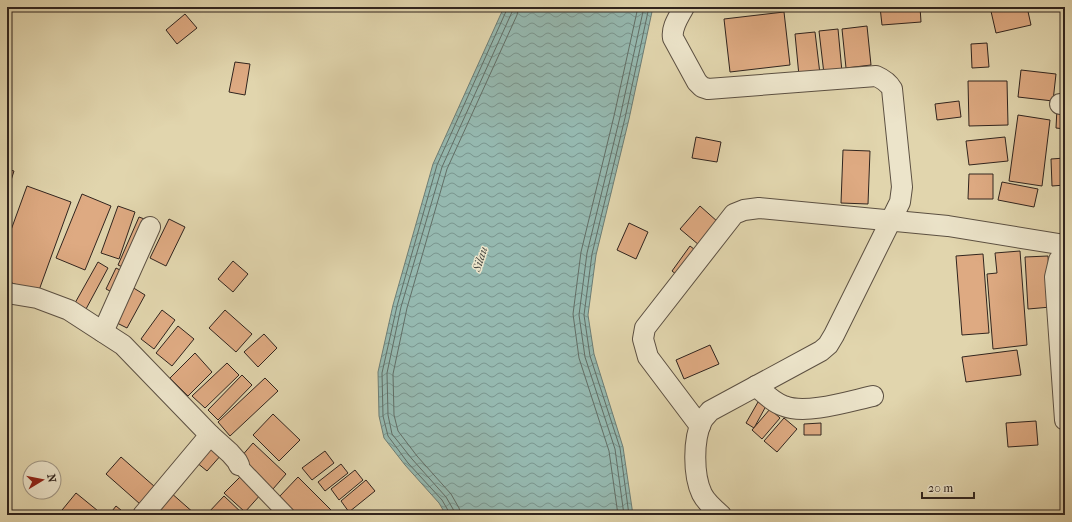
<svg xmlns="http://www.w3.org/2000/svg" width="1072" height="522" font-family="'IM FELL French Canon',serif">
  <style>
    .water { fill: url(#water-waves); stroke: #6d7d75 }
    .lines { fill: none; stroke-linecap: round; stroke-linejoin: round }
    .shore { stroke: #626e66; stroke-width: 1 }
    .building { fill: #deaa82; stroke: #30241e }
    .pedestrian-casing { stroke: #5c5042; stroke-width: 17 }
    .minor-casing { stroke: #5c5042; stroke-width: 22 }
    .pedestrian { stroke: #ece4ca; stroke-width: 15 }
    .minor { stroke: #ece4ca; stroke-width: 20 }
    .labels { text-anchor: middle; stroke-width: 3; stroke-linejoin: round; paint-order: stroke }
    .water-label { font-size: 12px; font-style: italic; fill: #494942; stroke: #ece4ca }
  </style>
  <defs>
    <pattern id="water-waves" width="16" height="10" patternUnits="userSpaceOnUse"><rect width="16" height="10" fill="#95b8af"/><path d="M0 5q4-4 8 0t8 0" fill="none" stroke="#7a958e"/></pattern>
  </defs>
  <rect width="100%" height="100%" fill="#e1d5ad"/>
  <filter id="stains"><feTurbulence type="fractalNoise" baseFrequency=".005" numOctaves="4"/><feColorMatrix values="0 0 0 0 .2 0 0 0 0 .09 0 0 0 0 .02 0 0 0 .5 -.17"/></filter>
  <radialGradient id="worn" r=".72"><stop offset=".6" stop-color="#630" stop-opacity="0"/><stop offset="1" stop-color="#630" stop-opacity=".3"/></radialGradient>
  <path class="water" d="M504,7H653L629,119L596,255L588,315L594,354L623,447L633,515H446L439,503L405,465L384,438L379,416L378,372L393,305L433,164Z"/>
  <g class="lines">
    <g class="shore">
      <path d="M450,515L449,512L442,500L408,463L388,436L383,416L382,373L397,306L437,165L508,7"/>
      <path d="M455,515L453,509L446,497L412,459L392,434L388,415L387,373L401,307L442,167L512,12L513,7"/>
      <path d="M461,515L459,508L451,494L417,456L398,431L394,415L393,374L407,308L447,169L517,15L519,7"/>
      <path d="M618,515L609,451L579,358L573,314L581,252L614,116L638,7"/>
      <path d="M624,515L615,449L585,357L579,315L587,253L620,117L644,7"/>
      <path d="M629,515L620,448L590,356L584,315L592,254L625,118L649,7"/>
    </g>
  </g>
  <g class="building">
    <path d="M880,7H920L921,22L882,25Z"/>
    <path d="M990,7H1027L1031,25L996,33Z"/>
    <path d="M784,12L790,65L730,72L724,19Z"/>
    <path d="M185,14L197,28L177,44L166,30Z"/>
    <path d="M867,26L871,65L846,68L842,29Z"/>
    <path d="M838,29L842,72L824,74L819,31Z"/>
    <path d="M815,32L820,74L799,76L795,34Z"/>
    <path d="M987,43L989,67L972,68L971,44Z"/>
    <path d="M235,62L250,64L245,95L229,92Z"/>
    <path d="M1021,70L1056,74L1053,101L1018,97Z"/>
    <path d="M968,81H1007L1008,125L969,126Z"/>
    <path d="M959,101L961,117L937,120L935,104Z"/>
    <path d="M1057,108L1065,109V129L1056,128Z"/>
    <path d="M1018,115L1050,120L1042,186L1009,181Z"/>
    <path d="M696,137L721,142L717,162L692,158Z"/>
    <path d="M1005,137L1008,161L969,165L966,141Z"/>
    <path d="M843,150L870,151L868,204L841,203Z"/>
    <path d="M1065,158V185L1052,186L1051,159Z"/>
    <path d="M7,169L14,171L7,193Z"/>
    <path d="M969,174H993V199H968Z"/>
    <path d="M1002,182L1038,189L1034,207L998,200Z"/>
    <path d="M27,186L71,202L38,293L7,281V241Z"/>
    <path d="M82,194L111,206L85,270L56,258Z"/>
    <path d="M118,206L135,212L119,259L101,253Z"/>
    <path d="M700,206L718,222L699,245L680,229Z"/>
    <path d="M139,217L147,220L127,269L118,265Z"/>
    <path d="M169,219L185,227L166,266L150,258Z"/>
    <path d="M629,223L648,232L636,259L617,250Z"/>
    <path d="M690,246L699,253L681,278L672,271Z"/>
    <path d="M1020,251L1027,345L993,349L987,274L997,273L995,253Z"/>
    <path d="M983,254L989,333L962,335L956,256Z"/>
    <path d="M1048,256L1051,307L1028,309L1025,257Z"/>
    <path d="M233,261L248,274L233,292L218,279Z"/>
    <path d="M98,262L108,268L86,309L75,303Z"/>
    <path d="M116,268L128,274L118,295L106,289Z"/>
    <path d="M132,287L145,295L127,328L113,321Z"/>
    <path d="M162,310L175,320L154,349L141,339Z"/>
    <path d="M225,310L252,334L236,352L209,328Z"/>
    <path d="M178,326L194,339L172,366L156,353Z"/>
    <path d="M264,334L277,348L258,367L244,352Z"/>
    <path d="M710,345L719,364L684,379L676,360Z"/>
    <path d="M1017,350L1021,375L966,382L962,357Z"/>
    <path d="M195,353L212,372L188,396L170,378Z"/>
    <path d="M227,363L239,375L205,408L192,396Z"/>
    <path d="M242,375L252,385L218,420L208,410Z"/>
    <path d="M265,378L278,391L230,436L218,422Z"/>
    <path d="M758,402L766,406L754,428L746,423Z"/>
    <path d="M770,409L780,418L762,439L752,430Z"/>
    <path d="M273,414L300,440L279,461L253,435Z"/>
    <path d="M784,418L797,429L777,452L764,441Z"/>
    <path d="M1036,421L1038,445L1008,447L1006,423Z"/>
    <path d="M821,423V435H804V424Z"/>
    <path d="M253,443L286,474L273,489L240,458Z"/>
    <path d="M212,444L222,454L207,471L196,462Z"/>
    <path d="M325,451L334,463L312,480L302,468Z"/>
    <path d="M121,457L155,487L140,504L106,474Z"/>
    <path d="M341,464L348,473L325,491L318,482Z"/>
    <path d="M355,470L363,480L339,500L331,489Z"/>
    <path d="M242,475L262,493L245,512L224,493Z"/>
    <path d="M298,477L336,515H297L279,497Z"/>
    <path d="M366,480L375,491L349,512L341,501Z"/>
    <path d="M170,492L195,514L194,515H167L157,507Z"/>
    <path d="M76,493L103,515H58Z"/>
    <path d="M224,496L244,515H211L208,513Z"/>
    <path d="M116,506L127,515H109Z"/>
  </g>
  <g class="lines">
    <g class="pedestrian-casing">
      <path id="pedestrian" d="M239,465L287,515"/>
    </g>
    <g class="minor-casing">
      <g id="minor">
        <path d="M684,7C679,17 671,27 673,38L697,82L702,87L708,89L876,76C883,79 888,82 892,89L902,187L900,202L834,335L828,345L821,351L710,411C708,414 704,417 702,421C693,439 693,475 702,494C706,502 714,509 721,515"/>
        <path d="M1060,104H1065"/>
        <path d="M1065,252L1059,260L1055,277L1065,420"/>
        <path d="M7,293L37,298L69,310L123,345L210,435L230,453L237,461L239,465"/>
        <path d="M103,332L150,227"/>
        <path d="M756,386C764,393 774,403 784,406C806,415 850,401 873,396"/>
        <path d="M700,426L648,357L643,339L645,328L734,214L744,210L759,208L948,226L1065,245"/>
        <path d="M143,515L210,435"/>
      </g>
    </g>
    <use href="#pedestrian" class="pedestrian"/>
    <use href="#minor" class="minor"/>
  </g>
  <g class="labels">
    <g class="water-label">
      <text transform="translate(480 259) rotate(-72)" y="4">Silau</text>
    </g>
  </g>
  <rect width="1072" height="522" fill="none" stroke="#e1d5ad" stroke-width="24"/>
  <rect x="8" y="8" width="1056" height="506" fill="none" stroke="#30241e" stroke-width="2"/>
  <rect x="12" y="12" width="1048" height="498" fill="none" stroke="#30241e"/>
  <g transform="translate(42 480) rotate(80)"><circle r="19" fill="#ece4ca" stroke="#a19785"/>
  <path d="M0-3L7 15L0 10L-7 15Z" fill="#8f2418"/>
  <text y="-6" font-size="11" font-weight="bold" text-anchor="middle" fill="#30241e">N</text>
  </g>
  <path d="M922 492v6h52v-6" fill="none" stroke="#30241e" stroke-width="2"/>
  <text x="928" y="492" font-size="12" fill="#30241e" stroke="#ece4ca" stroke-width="3" paint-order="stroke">20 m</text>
  <rect width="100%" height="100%" filter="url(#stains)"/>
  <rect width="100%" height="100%" fill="url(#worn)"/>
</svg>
